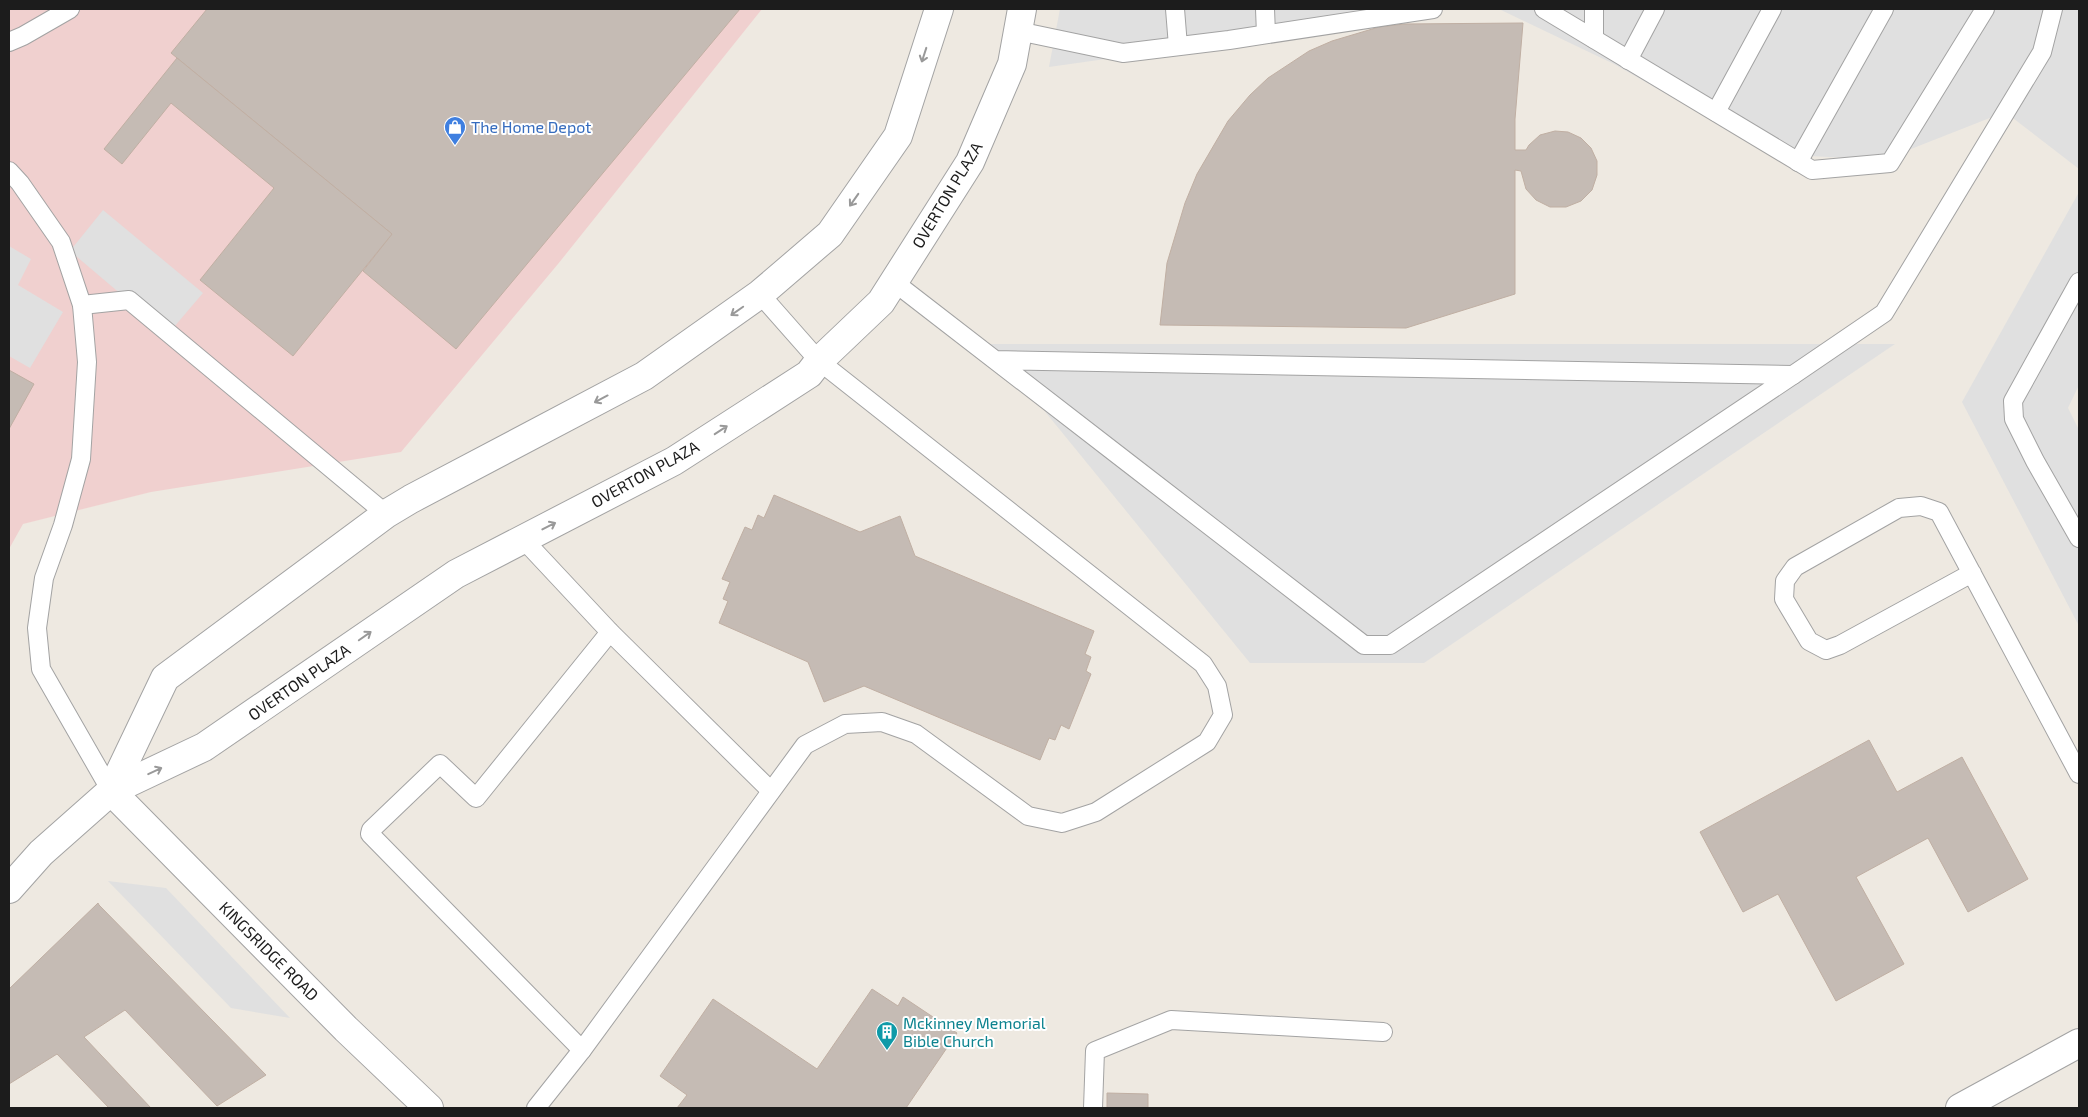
<svg xmlns="http://www.w3.org/2000/svg" width="2088" height="1117" font-family="'Exo 2',sans-serif">
  <style>
    .commercial { fill: #f0d0cf }
    .parking { fill: #e0e0e0 }
    .building { fill: #c5bbb4; stroke: #c0afa3 }
    .lines { fill: none; stroke-linecap: round; stroke-linejoin: round }
    .service-casing { stroke: #a3a3a3; stroke-width: 20 }
    .minor-casing { stroke: #a3a3a3; stroke-width: 30 }
    .tertiary-casing { stroke: #a3a3a3; stroke-width: 30 }
    .service { stroke: #fff; stroke-width: 18 }
    .minor { stroke: #fff; stroke-width: 28 }
    .tertiary { stroke: #fff; stroke-width: 28 }
    .oneway { stroke: #999 }
    .labels { text-anchor: middle; stroke-width: 4; stroke-linejoin: round; paint-order: stroke }
    .shop-label { font-size: 16px; fill: #366cbe; stroke: #fff; text-anchor: start }
    .street-label { font-size: 16px; fill: #1c1c1c; stroke: #fff }
    .culture-label { font-size: 16px; fill: #0d838f; stroke: #fff; text-anchor: start }
  </style>
  <rect width="100%" height="100%" fill="#eee9e1"/>
  <path class="commercial" d="M9,9H762L558,264L401,452L151,492L23,524L9,549Z"/>
  <g class="parking">
    <path d="M1060,9H1420L1276,35L1049,67Z"/>
    <path d="M1499,9H2079V169L2005,112L1883,160L1772,154L1614,64Z"/>
    <path d="M2079,192V385L2068,408L2079,430V626L1962,402Z"/>
    <path d="M103,210L203,293L168,334L70,251Z"/>
    <path d="M9,246L31,259L18,285L63,312L30,368L9,356Z"/>
    <path d="M990,344H1895L1424,663H1250Z"/>
    <path d="M108,881L166,888L290,1018L231,1008Z"/>
  </g>
  <g class="building">
    <path d="M207,9H740L456,349L363,271L392,234L171,53Z"/>
    <path d="M1523,23L1515,119V150H1526L1529,145L1540,135L1555,131L1568,132L1581,138L1591,148L1597,161V175L1592,190L1581,201L1566,207H1550L1536,200L1526,189L1521,171L1515,170V294L1406,328L1160,325L1167,263L1185,203L1197,174L1228,121L1250,95L1268,78L1309,51L1332,41L1379,27L1404,24Z"/>
    <path d="M177,58L392,234L293,356L200,280L274,188L171,103L122,164L104,149Z"/>
    <path d="M9,370L34,384L9,429Z"/>
    <path d="M774,495L860,532L900,516L915,556L1094,631L1085,654L1091,657L1086,671L1091,674L1069,729L1061,725L1055,740L1049,738L1040,760L864,686L824,702L808,662L719,623L728,601L723,599L730,582L722,579L745,527L752,530L758,515L764,518Z"/>
    <path d="M1869,740L1897,792L1962,757L2028,879L1968,912L1928,838L1856,877L1904,964L1836,1001L1778,894L1743,912L1700,832Z"/>
    <path d="M98,903L99,905L266,1075L217,1106L125,1010L84,1037L151,1108H109L57,1054L9,1084V989Z"/>
    <path d="M872,989L898,1006L903,997L957,1033L906,1108H677L687,1095L660,1076L713,999L817,1069Z"/>
    <path d="M1107,1093L1148,1094V1108H1166H1107Z"/>
  </g>
  <g class="lines">
    <g class="service-casing">
      <g id="service">
        <path d="M1175,9L1178,46"/>
        <path d="M1265,9L1266,34"/>
        <path d="M1544,9L1812,170L1890,163L1985,9"/>
        <path d="M1018,31L1123,53L1229,40L1433,9"/>
        <path d="M1594,39V9"/>
        <path d="M9,42L23,36L70,9"/>
        <path d="M1628,60L1655,9"/>
        <path d="M1716,112L1772,9"/>
        <path d="M1798,162L1884,9"/>
        <path d="M9,171L20,183L61,242L82,305L87,362L81,459L63,525L44,578L37,628L41,669L111,791"/>
        <path d="M894,282C1051,403 1207,524 1364,645H1390L1793,375L995,360"/>
        <path d="M2079,282L2013,401L2014,419L2035,461L2079,538"/>
        <path d="M82,305L129,300L386,514"/>
        <path d="M1793,375L1884,313L2042,52L2053,9"/>
        <path d="M523,539L610,632L771,791"/>
        <path d="M1972,573L1840,645L1826,650L1809,641L1784,599L1785,581L1795,567L1899,508L1921,506L1939,512L2079,774"/>
        <path d="M582,1050L370,834L371,830L440,764L476,798L610,632"/>
        <path d="M536,1108L582,1050L805,745L845,724L882,722L916,734L1028,816L1062,823L1096,812L1207,742L1223,715L1217,686L1203,664L819,361L760,294"/>
        <path d="M1093,1108L1095,1051L1171,1020L1383,1032"/>
      </g>
    </g>
    <g class="minor-casing">
      <path id="minor" d="M111,791L346,1029L429,1108"/>
    </g>
    <g class="tertiary-casing">
      <g id="tertiary">
        <path d="M111,791L165,678L386,514L411,499L644,376L760,294L830,234L898,136L939,9"/>
        <path d="M9,889L41,853L111,791L204,747L456,574L674,461L809,374L819,361L881,302L970,162L1012,64L1022,9"/>
        <path d="M1960,1108L2079,1043"/>
      </g>
    </g>
    <use href="#service" class="service"/>
    <use href="#minor" class="minor"/>
    <use href="#tertiary" class="tertiary"/>
  </g>
  <defs><path id="oneway-shaft" d="M-6 0H5M1.5-3L5.5 0L1.5 3" fill="none" stroke-width="1.6" stroke-linecap="round" stroke-linejoin="round" transform="scale(1.25)"/></defs>
  <g class="oneway">
    <use href="#oneway-shaft" transform="translate(924 55) rotate(108)"/>
    <use href="#oneway-shaft" transform="translate(854 200) rotate(125)"/>
    <use href="#oneway-shaft" transform="translate(737 311) rotate(145)"/>
    <use href="#oneway-shaft" transform="translate(601 399) rotate(152)"/>
    <use href="#oneway-shaft" transform="translate(721 430) rotate(-33)"/>
    <use href="#oneway-shaft" transform="translate(549 526) rotate(-27)"/>
    <use href="#oneway-shaft" transform="translate(365 636) rotate(-35)"/>
    <use href="#oneway-shaft" transform="translate(155 771) rotate(-25)"/>
  </g>
  <defs>
    <g id="shop-pin" transform="scale(1.125)"><path d="M0 17L-7.5 6A9.5 9.5 0 1 1 7.5 6Z" fill="#3f7fe0" stroke="#fff"/><path d="M-5-2.5h2.3a2.7 3.5 0 0 1 5.4 0H5L5.5 6h-11ZM-1.5-2.5h3a1.5 2.3 0 0 0-3 0Z" fill="#fff"/></g>
    <g id="building-pin" transform="scale(1.125)"><path d="M0 17L-7.5 6A9.5 9.5 0 1 1 7.5 6Z" fill="#0f9aa8" stroke="#fff"/><path d="M-4-6H4V6H1V3H-1V6H-4ZM-2.5-4.3h1.7v1.8h-1.7ZM.8-4.3h1.7v1.8H.8ZM-2.5-1h1.7V.8h-1.7ZM.8-1h1.7V.8H.8Z" fill="#fff"/></g>
  </defs>
  <g fill-rule="evenodd">
    <use href="#shop-pin" x="455" y="127"/>
    <use href="#building-pin" x="887" y="1032"/>
  </g>
  <g class="labels">
    <g class="shop-label">
      <text x="471" y="133">The Home Depot</text>
    </g>
    <g class="street-label">
      <text transform="translate(947 195) rotate(-59)" y="6">OVERTON PLAZA</text>
      <text transform="translate(645 474) rotate(-29)" y="6">OVERTON PLAZA</text>
      <text transform="translate(299 682) rotate(-35)" y="6">OVERTON PLAZA</text>
      <text transform="translate(269 951) rotate(45)" y="6">KINGSRIDGE ROAD</text>
    </g>
    <g class="culture-label">
      <text x="903" y="1029">Mckinney Memorial<tspan x="903" dy="18">Bible Church</tspan></text>
    </g>
  </g>
  <rect width="2088" height="1117" fill="none" stroke="#1c1c1c" stroke-width="20"/>
</svg>
